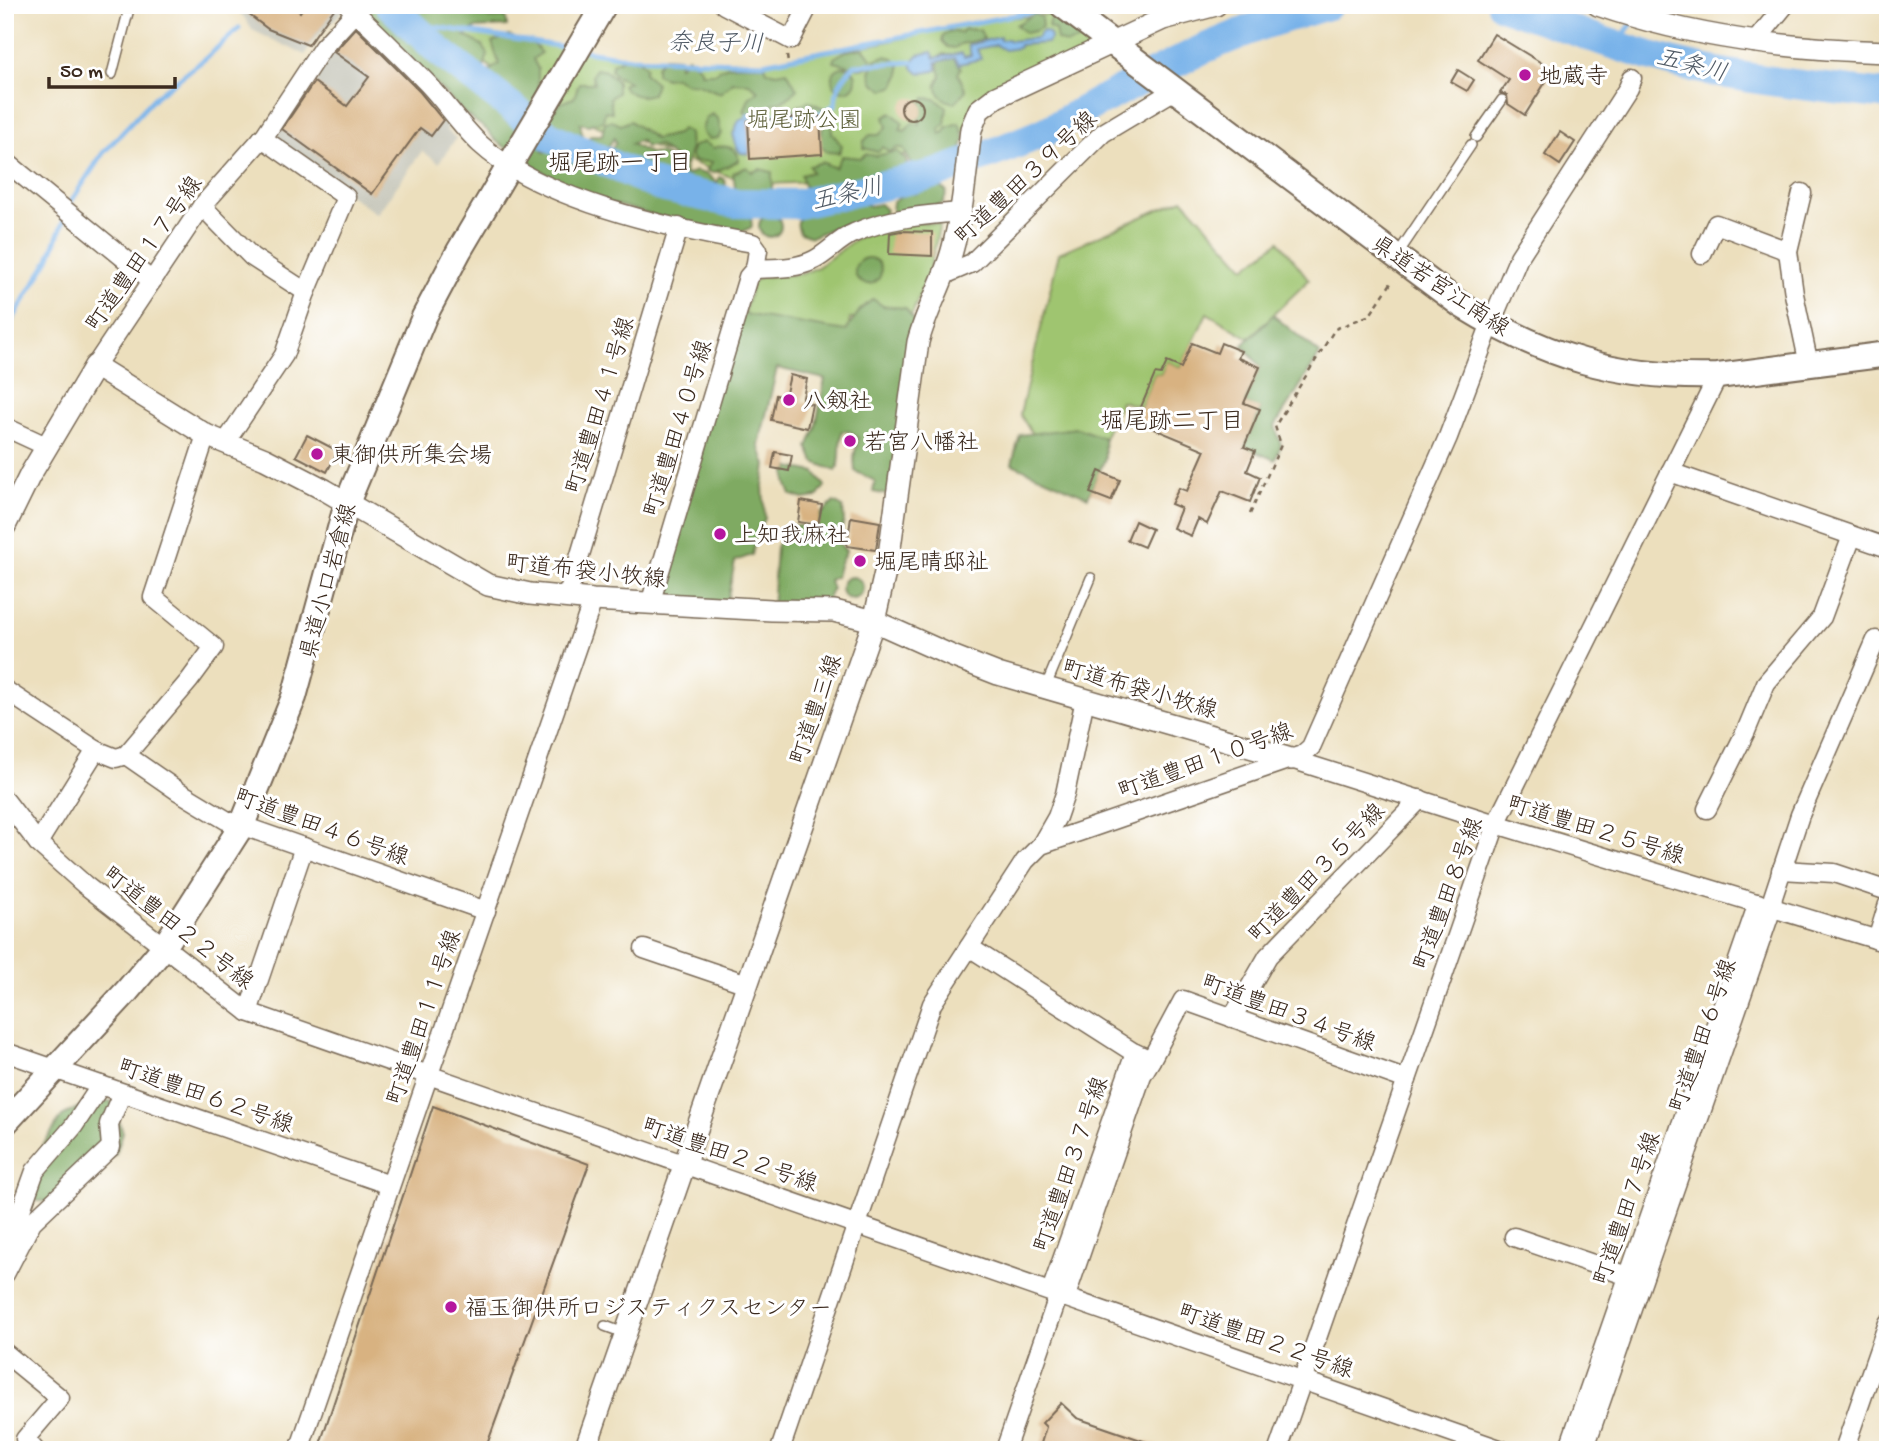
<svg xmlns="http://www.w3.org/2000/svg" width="1893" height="1455" font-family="'Gochi Hand','Klee One',sans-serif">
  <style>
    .industrial { fill: #c5c5b8 }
    .green { fill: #9fc56f; stroke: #6d7846; stroke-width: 2 }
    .forest { fill: #7faa62; stroke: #5d6a40; stroke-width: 2 }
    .water { fill: #78b2e9; stroke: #5a6e84; stroke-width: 2 }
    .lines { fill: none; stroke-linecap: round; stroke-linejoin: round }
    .stream { stroke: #78b2e9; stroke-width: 5 }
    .river { stroke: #78b2e9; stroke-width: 30 }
    .building { fill: #d8b281 }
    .service-casing { stroke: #796956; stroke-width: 12 }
    .minor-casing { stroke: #796956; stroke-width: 21 }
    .tertiary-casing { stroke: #796956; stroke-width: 24 }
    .secondary-casing { stroke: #796956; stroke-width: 28 }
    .path { stroke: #796956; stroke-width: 2.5; stroke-dasharray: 5 5; stroke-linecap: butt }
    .service { stroke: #fff; stroke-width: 9 }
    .minor { stroke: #fff; stroke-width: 18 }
    .tertiary { stroke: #fff; stroke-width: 21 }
    .secondary { stroke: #fff; stroke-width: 24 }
    .poi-dot { fill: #b5179e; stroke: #fff; stroke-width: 2.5 }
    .labels { text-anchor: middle; stroke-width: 6; stroke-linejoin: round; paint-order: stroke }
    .poi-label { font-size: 23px; fill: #3b2a1e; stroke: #fff; text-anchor: start }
    .park-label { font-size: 23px; fill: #5e603a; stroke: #fff }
    .street-label { font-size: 23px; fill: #3b2a1e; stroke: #fff }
    .water-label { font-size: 24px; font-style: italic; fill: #505a65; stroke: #fff }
    .neighbourhood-label { font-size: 24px; fill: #3b2a1e; stroke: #fff }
  </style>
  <rect width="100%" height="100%" fill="#fff"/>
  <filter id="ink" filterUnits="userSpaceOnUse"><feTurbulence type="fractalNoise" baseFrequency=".0143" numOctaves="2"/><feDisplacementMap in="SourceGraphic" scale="14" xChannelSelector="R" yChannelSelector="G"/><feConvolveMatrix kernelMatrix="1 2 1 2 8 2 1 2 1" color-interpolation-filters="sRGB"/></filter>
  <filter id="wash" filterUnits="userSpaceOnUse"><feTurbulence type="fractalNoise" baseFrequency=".00686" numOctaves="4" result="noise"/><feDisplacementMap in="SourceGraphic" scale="28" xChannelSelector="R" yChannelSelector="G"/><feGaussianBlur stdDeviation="1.57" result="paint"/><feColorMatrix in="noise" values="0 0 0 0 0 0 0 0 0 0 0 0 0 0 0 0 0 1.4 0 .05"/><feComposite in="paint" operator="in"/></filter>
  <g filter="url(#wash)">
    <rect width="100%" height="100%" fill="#ecdfbd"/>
    <g class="industrial">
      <path d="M231,5H341L345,9L315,39L305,55L252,30L244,17Z"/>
      <path d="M356,21L457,117L446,130L456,138L439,163L422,151L377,214L269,140L325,53Z"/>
    </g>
    <g class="green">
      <path d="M424,5H436L481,35L631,58L763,63L881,43L989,19L1073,13L1111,42L996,97L971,129L924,150L816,182L766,184L728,176L595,125L497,73L422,7Z"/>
      <path d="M1183,199L1245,268L1279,241L1309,280L1249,338L1207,313L1181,368L1167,362L1161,375L1155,374L1141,407L1121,401L1104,438L1077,428L1032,434L1020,414L1059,253Z"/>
      <path d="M907,221L940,224L930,268L907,327L850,318L847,336L742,321L753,282L760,277L802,274L818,267L857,238Z"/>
    </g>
    <g class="forest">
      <path d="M385,5L392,14L409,19L421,40L438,47L455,60L466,80L502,108L507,122L527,128L544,152L551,150L571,155V162L611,170L621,178L626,175L652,191L662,192L678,202L686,197L694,206C706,201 714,204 723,214L726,208L746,210L751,218L752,227L731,237L592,198L574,187L559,182L496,141L487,130L464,113L366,13L370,6Z"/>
      <path d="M422,5L428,8L464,5L483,9L489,18L506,17L507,26L475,28L465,36L482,45L488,54L483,71L468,68L443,48V42L428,38L414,16Z"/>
      <path d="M1034,14L1041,17L1042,27L1035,31L1025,33L1016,25Z"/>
      <path d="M1056,16L1081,30L1078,41L1067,44L1057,40L1055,30L1048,27L1049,21Z"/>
      <path d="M964,29L980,30L984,39L961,44L955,48L948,47L942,41L943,36L949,31L961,33Z"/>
      <path d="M509,36L534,44L541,53L533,59L538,69V87L552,89L528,116C505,107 493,99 485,74L499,64L492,42Z"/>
      <path d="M863,48L872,59L869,67L859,68L834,62V58L846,51Z"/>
      <path d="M944,54L954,57L961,68L958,74L966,90L955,103C944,101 940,97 936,86L941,76L937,59Z"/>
      <path d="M885,56L893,58L900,66V75L895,86L884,90L873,82L870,72L876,59Z"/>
      <path d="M664,57L678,58L679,66L688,57L701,69V73H716C726,61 749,66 765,65L767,71L777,73L787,71L797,89L787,99L772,104L771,111L767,117L753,118L744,112L749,98L758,91L749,83L733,82L720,93L698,84L685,83L675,77L665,78L656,74V67Z"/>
      <path d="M624,58L640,61L646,67L644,73L656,83L652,94C639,98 630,96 622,85L629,82L615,76L611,70L612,64Z"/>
      <circle cx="844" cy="79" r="12"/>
      <path d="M596,69L606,71L617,82V93L610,98L612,112L605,111L603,121L588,125L580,123L583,137L579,145L559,139L545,127C551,111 557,102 574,98L579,83H594L592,75Z"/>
      <path d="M925,98L935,99L947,107L945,124L939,129L941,134L945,132L947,127L959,123L965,138L961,152L952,162L939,161L927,172L916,173L903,148H896L890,152L882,147L878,152L863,148L864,141L870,135H879L887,127L884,117L892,113L903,123L900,130L905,131L912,123L920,124L917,109Z"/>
      <path d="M808,101L832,112V133L842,146L839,153L827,152L819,144L823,127L816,119H802L795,116L794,107L802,105Z"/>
      <path d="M712,114L718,119L721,133L718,138L709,139L704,135L702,129L706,118Z"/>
      <path d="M612,121L621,125L630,121L655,139L677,134L681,129L689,133L690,150L685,166C674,160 668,151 657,145L646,147L640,140L631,144L651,154L660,153L677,163L663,181L644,176L613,161L616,155L612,147L616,143L614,138L608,147L610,157L599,163L592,160L591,153L585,144L591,135H602L605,122Z"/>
      <path d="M704,142L713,148C724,145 740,146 738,161L713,173L706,171L712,162L694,161L691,157L692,147Z"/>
      <path d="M897,151L906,160L909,172L902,176L889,172C880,179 876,177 868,181C856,187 848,194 835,187L823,194L804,186L801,175L812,172L809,166L822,162L835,168L842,156L861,158L865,154L876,156Z"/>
      <path d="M680,166L685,169L684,174L688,175L695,171L708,175L717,183L719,177L724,179L726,187L722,191L727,195L736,193L733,173L747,167L752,172L760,169L772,172V196C762,200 742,206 732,206L726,199L716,203L681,180L675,185L669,176Z"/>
      <path d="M925,183L936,184L947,192L943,204L897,215L892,211L893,202L908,192L916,194Z"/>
      <path d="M861,202L870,206L880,204L886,210L884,217L835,227L811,237L800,233C787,207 829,211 844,209L849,203Z"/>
      <circle cx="770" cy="226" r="11"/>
      <circle cx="868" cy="271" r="13"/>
      <path d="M873,299L883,306L905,308L914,320L918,342L898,497L873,492L875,481L855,471L854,457L858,438L851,432L842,431C838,446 843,459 836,471L814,462L808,447L815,430L825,379L777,368L759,445L766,465L763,486L765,519L757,531L752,555L735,561L726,607L650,604L737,313L846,331L860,310Z"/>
      <path d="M1273,315L1320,354L1275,426L1281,445L1275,460L1244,447L1260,410L1244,403L1260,367L1243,345Z"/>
      <path d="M1077,428L1104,438L1105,459L1088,497L1012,464L1020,435Z"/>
      <path d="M790,467L815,472L825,486L817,497L804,499L791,495L786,482V470L789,471Z"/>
      <path d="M834,502L843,507L844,522L838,542L846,551L839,565L836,577L829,580L832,590L823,610H772L776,547L788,525L813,527L818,525L820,515Z"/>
      <circle cx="852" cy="588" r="11"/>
      <path d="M111,1101L123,1132L116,1154L96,1165L66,1202L36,1201L33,1177L44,1144L62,1116L79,1107Z"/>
    </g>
    <g class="water">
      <path d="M1044,31L1049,33L1051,37L1047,43L1019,45V48L1005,50L996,45L977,49L981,59L959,64L955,58L936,62L937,70C926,73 913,77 912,62L918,55L932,52L935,58L962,53L964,57L971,55L968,45L1000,37V40L1008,39L1010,41L1037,38L1040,33Z"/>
      <path d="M748,116L750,154L741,153L737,148L733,134L739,120Z"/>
    </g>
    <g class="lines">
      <g class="stream">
        <path d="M410,23L570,48"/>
        <path d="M1616,45L1633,22"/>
        <path d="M586,51L631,58L763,63L1057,7"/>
        <path d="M748,116L822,113L835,105C835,88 843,77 855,65L912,62"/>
        <path d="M70,203L103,153L156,96L206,58L239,28"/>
        <path d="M5,332L49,259L65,217"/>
      </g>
      <g class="river">
        <path d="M390,5L440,52L549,136L661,187L735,203L798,204L935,174L1003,149L1045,132L1098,102L1203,49L1259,26L1328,5"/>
        <path d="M1502,5C1559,25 1617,48 1675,63C1745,80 1817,87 1888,95"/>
      </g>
    </g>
    <g id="blocks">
      <g class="building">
        <path d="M236,5H291L300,12L305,5H337L308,45L268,29Z"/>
        <path d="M356,28L420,92L443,120L431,136L420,128L372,194L282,129L314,82L347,106L369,77L334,52Z"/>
        <path d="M1494,34L1553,70L1525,115L1508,104L1507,95L1500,93L1509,80L1478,60Z"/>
        <path d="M1458,70L1474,80L1467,91L1451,82Z"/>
        <circle cx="912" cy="109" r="11"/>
        <path d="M820,116L822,154L750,159L748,121Z"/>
        <path d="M1560,132L1575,142L1560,165L1545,155Z"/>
        <path d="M901,231L932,232V256L889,254L890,233Z"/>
        <path d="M1192,343L1217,353L1221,343L1241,351L1238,358L1260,367L1244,403L1260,409L1244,447L1255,451L1247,471L1260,477L1250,502L1222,491L1207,524L1198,519L1191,536L1173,528L1181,508L1171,504L1179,488L1187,491L1205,450L1135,421L1155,374L1161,375L1167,362L1181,368Z"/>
        <path d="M790,375L807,379L802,402L812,404L807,428L771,420L776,395L785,397Z"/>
        <path d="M307,435L338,451L327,472L296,456Z"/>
        <path d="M775,452L792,455L789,471L772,468Z"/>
        <path d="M1099,471L1120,480L1111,501L1090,493Z"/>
        <path d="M801,501L822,505L818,525L798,522Z"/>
        <path d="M851,517L880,522L876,550L847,546Z"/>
        <path d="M1135,521L1152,529L1144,547L1127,540Z"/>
        <path d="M433,1106L589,1164L485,1450H318Z"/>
        <path d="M1061,1403L1077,1418L1164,1448V1450H1039L1046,1427L1042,1423Z"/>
      </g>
    </g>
  </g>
  <g filter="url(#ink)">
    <use href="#blocks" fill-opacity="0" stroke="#796956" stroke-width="2"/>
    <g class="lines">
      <g class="service-casing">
        <g id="service">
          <path d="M112,74L130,5"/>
          <path d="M1476,137L1502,100"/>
          <path d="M1397,255L1471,145"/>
          <path d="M1046,686L1091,578"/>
          <path d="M605,1326L624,1333"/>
        </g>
      </g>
      <g class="minor-casing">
        <g id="minor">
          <path d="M348,5C375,31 402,57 428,84C446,103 461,126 480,144C541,200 672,229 753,243L758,250L755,269C775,268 796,269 814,260C828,253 839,239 854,233C888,218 924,215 961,212"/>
          <path d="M724,5L791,40L809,5"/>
          <path d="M1754,43L1785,5"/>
          <path d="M5,161L152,281"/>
          <path d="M1802,193L1788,251L1794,294L1809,365"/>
          <path d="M202,206L252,257L306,292"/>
          <path d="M1702,254L1716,224L1788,251"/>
          <path d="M944,275L972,263L1103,133L1175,90"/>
          <path d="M95,366L202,206L265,135L323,47L362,5"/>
          <path d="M5,427L46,446"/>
          <path d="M225,443L284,355L305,295L346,197L262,138"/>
          <path d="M1670,472L1888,548"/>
          <path d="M567,598L679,227"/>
          <path d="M650,604L748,277L755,269"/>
          <path d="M5,690L96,750L116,758L126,755L178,791L226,820L486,911"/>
          <path d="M126,755L189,681L214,647L153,597L206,435"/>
          <path d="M1291,759L1496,824L1888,943"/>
          <path d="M5,800L38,843L85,885L248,1012L1502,1450"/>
          <path d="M1707,809L1746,731L1766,683L1822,617L1852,536"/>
          <path d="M38,843L96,750"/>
          <path d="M1041,845L1057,817L1065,794L1085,699"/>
          <path d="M1781,870L1834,873L1888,891"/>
          <path d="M1877,940L1888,904"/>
          <path d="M969,947L1133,1052L1151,1060L1183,1000L1407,1080"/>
          <path d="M644,949L747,984"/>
          <path d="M248,1012L304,847"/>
          <path d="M1232,1018L1268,956L1420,799"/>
          <path d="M5,1052L390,1185"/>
          <path d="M1514,1237L1628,1276"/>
          <path d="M5,1242L20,1213L35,1171L73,1127L101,1085"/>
          <path d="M5,1274L32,1222L111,1147L109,1124L122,1093"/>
          <path d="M1051,1291L1135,1053"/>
          <path d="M1066,1296L1142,1075L1151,1060"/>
          <path d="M5,1353L60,1398L25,1439L35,1450"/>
          <path d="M299,1450L593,600"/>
          <path d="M780,1450L932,1004L1025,861L1041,845L1302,755L1311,747L1448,437L1491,323L1519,257L1628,88L1632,78"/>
          <path d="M1005,1450L1059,1294"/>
          <path d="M1278,1450L1496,824L1718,376"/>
          <path d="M1568,1450L1758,903"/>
          <path d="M1584,1450L1772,908L1773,897L1800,815L1876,640"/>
          <path d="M1844,1450L1888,1323"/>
        </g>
      </g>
      <g class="tertiary-casing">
        <g id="tertiary">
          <path d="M1598,5C1693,38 1788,49 1888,52"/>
          <path d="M5,526L30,475L95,366L206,435L265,459L325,490L488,585L530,594L593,600L772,610L834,611L874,621L952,656L998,674L1291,759"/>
          <path d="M585,1450L874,621L889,555L918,342C926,311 943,283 952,251C963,212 966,170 971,129L979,110L996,97L1163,19L1216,5"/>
        </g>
      </g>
      <g class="secondary-casing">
        <g id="secondary">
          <path d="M1062,5L1461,305C1545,357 1618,379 1718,376L1888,354"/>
          <path d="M5,1123L127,991L164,947L242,825L294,697L347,503L424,317L459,251L604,5"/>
        </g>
      </g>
      <g class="path">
        <path d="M787,56L788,63"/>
        <path d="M1250,514L1281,445L1275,426L1335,329L1370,315L1393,280"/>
      </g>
      <use href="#service" class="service"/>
      <use href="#minor" class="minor"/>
      <use href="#tertiary" class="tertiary"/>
      <use href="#secondary" class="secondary"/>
    </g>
  </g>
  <g class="poi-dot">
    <circle cx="1525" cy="75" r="7"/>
    <circle cx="789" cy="400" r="7"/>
    <circle cx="850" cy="441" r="7"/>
    <circle cx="317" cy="454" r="7"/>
    <circle cx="720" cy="534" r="7"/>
    <circle cx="860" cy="561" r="7"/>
    <circle cx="451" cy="1307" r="7"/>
  </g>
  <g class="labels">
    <g class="poi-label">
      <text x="1539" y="83">地蔵寺</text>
      <text x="803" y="408">八剱社</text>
      <text x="864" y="449">若宮八幡社</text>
      <text x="331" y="462">東御供所集会場</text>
      <text x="734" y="542">上知我麻社</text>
      <text x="874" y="569">堀尾晴邸祉</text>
      <text x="465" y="1315">福玉御供所ロジスティクスセンター</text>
    </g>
    <g class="park-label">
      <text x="804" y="127">堀尾跡公園</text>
    </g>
    <g class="street-label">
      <text transform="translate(1025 177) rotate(-43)" y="8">町道豊田３９号線</text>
      <text transform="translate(143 253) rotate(-55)" y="8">町道豊田１７号線</text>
      <text transform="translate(1441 285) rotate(34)" y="8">県道若宮江南線</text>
      <text transform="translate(599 405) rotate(-73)" y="8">町道豊田４１号線</text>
      <text transform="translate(677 428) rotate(-73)" y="8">町道豊田４０号線</text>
      <text transform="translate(586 570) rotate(6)" y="8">町道布袋小牧線</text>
      <text transform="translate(327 581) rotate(-75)" y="8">県道小口岩倉線</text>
      <text transform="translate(1140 688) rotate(16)" y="8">町道布袋小牧線</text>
      <text transform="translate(815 709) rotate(-71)" y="8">町道豊三線</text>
      <text transform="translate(1205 760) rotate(-20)" y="8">町道豊田１０号線</text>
      <text transform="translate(322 826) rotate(20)" y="8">町道豊田４６号線</text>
      <text transform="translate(1596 829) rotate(17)" y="8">町道豊田２５号線</text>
      <text transform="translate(1316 872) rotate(-46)" y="8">町道豊田３５号線</text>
      <text transform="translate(1447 893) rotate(-70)" y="8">町道豊田８号線</text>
      <text transform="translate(179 927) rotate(38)" y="8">町道豊田２２号線</text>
      <text transform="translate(1289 1012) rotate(20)" y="8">町道豊田３４号線</text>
      <text transform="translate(423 1017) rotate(-71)" y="8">町道豊田１１号線</text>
      <text transform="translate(1702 1035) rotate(-71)" y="8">町道豊田６号線</text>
      <text transform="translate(206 1095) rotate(19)" y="8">町道豊田６２号線</text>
      <text transform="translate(730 1154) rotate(19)" y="8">町道豊田２２号線</text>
      <text transform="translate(1070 1164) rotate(-71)" y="8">町道豊田３７号線</text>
      <text transform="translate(1626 1208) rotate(-71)" y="8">町道豊田７号線</text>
      <text transform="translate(1266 1340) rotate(19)" y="8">町道豊田２２号線</text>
    </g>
    <g class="water-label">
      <text transform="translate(716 42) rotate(1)" y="8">奈良子川</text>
      <text transform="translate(1692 64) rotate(14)" y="8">五条川</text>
      <text transform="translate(847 193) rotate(-13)" y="8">五条川</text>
    </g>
    <g class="neighbourhood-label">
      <text x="620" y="170">堀尾跡一丁目</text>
      <text x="1172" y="428">堀尾跡二丁目</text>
    </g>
  </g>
  <rect width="1893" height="1455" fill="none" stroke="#fff" stroke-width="28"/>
  <path d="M49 77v10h126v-10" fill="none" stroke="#3b2a1e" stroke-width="3.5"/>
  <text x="60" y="77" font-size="21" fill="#3b2a1e" stroke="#ffffff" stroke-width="5" paint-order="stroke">50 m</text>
</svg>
